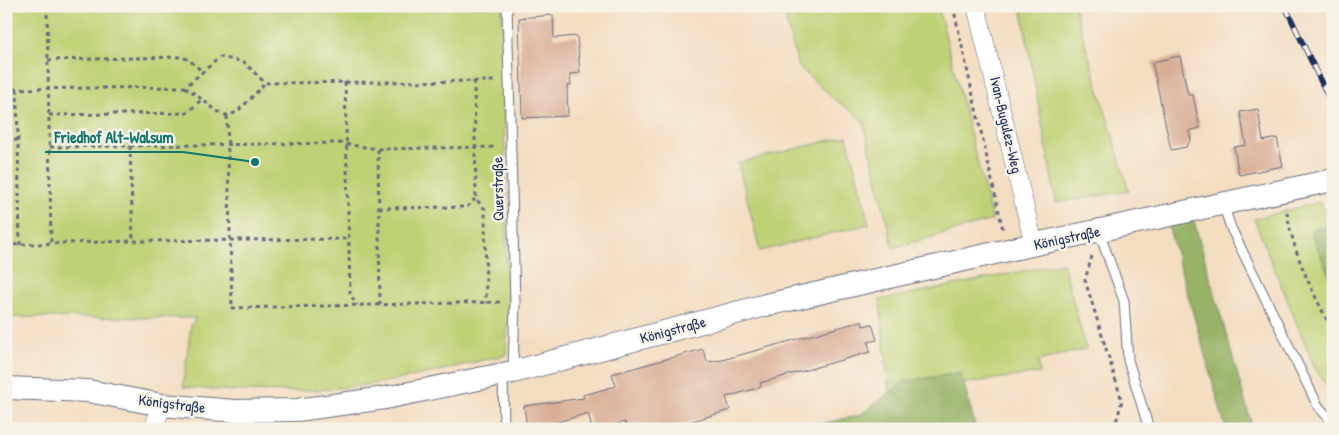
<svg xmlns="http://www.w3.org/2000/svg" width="1339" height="435" font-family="'Patrick Hand',sans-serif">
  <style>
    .green { fill: #bfd174; stroke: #6d8069 }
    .forest { fill: #97b366; stroke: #597162 }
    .building { fill: #d9ae95 }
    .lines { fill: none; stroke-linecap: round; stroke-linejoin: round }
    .service-casing { stroke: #676c80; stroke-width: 11 }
    .minor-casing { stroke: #676c80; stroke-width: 19 }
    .tertiary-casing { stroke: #676c80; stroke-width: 24 }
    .path { stroke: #676c80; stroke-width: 3; stroke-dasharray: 4 4; stroke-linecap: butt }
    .service { stroke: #fff; stroke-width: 9 }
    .minor { stroke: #fff; stroke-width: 18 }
    .tertiary { stroke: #fff; stroke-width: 22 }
    .rail-casing { stroke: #1b2f5e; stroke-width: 5.5 }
    .rail { stroke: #f7f3e8; stroke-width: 4; stroke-dasharray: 11; stroke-linecap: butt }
    .labels { text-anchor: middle; stroke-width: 5; stroke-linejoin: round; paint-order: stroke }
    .street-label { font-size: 15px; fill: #1b2f5e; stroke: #f7f3e8 }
    .leader { fill: none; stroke: #0f766e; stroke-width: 2 }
    .callout-dot { fill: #0f766e; stroke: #f7f3e8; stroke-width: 2 }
    .callout-label { font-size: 16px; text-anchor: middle; font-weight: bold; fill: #0f766e; stroke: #f7f3e8; stroke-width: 5; stroke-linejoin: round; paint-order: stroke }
  </style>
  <rect width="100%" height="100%" fill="#f7f3e8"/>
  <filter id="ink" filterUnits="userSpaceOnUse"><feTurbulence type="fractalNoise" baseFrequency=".02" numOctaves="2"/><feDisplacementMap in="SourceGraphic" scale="10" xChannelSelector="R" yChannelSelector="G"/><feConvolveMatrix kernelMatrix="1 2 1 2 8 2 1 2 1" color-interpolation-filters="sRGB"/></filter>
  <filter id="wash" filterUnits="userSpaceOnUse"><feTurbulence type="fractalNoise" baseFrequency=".0096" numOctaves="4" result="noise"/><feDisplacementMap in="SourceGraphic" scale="20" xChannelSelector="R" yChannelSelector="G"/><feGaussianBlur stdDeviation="1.12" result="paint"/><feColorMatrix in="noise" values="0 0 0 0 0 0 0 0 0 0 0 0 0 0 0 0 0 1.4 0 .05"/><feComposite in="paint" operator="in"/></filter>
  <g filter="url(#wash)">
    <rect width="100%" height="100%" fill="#f3ddc0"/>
    <g class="green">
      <path d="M6,6H502L508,318L506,355C464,364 422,376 380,383C314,393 248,394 183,387L191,325L196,318L6,317Z"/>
      <path d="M782,6H938L992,220L893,248L863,120L833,98L798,66Z"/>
      <path d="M1021,6H1074L1129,191L1056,203Z"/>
      <path d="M847,136L869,224L760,251L738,163Z"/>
      <path d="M1320,202L1333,225L1310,230L1333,284V396L1315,368L1254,219Z"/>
      <path d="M1063,263L1086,349L1038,361L1040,373L889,394L880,300Z"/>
    </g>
    <g class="forest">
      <path d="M1194,221L1253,429H1226L1168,225Z"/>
      <path d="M1333,225V284L1310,230Z"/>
      <path d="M961,373L976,429H799L860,415L905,381Z"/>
    </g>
    <g id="blocks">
      <g class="building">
        <path d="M553,15L554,38L577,36L580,73L570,74L571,85L567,86L568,116L522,118L519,18Z"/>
        <path d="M1180,56L1188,95H1193L1200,128L1189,131L1191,140L1186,147L1171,150L1152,62Z"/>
        <path d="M1258,109L1263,141L1277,138L1283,166L1239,175L1234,147L1246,145L1240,112Z"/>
        <path d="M862,321L863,326L872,324L877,340L868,342L870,352L760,383L761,387L726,397L730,410L665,429H627L625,422L601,429H592L588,413L558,422L559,429H527L524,406L584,398L583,395L616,386L612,374L703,349L707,362L722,360Z"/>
      </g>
    </g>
  </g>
  <g filter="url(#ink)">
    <use href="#blocks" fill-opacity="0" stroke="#676c80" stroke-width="1"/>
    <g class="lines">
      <g class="service-casing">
        <g id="service">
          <path d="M507,6L515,302L513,372"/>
          <path d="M1223,204L1231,228L1318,406L1333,423"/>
          <path d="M1099,232L1124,301L1128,360L1149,429"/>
          <path d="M503,374L504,429"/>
        </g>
      </g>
      <g class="minor-casing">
        <g id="minor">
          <path d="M976,6L1034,245"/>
          <path d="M153,429L162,405"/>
        </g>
      </g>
      <g class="tertiary-casing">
        <path id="tertiary" d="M6,388L88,391L162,405L235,411L297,410L385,398L513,372L766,305L1008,250L1333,180"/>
      </g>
      <g class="path">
        <path d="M47,6L51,243"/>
        <path d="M953,6L1003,230"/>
        <path d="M48,60L179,57L188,59L204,73"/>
        <path d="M474,81L476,199L485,209L486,303"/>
        <path d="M345,82L350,294L357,305"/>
        <path d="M185,87C232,119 221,131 265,83"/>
        <path d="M6,89L185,87L220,57L244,62L265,83L496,81"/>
        <path d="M17,89L20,245"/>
        <path d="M49,115L187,113L202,99"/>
        <path d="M227,116L232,308L503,302"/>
        <path d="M6,141L18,140"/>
        <path d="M130,146L133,241"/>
        <path d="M50,147L338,143L378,149L497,147"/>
        <path d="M378,149L380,305"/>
        <path d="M379,208L467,207L475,199"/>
        <path d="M1287,212C1293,255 1313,292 1333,332"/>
        <path d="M6,245L133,241L348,239"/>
        <path d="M1092,256L1085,280L1122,401L1114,429"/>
      </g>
      <use href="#service" class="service"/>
      <use href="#minor" class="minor"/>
      <use href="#tertiary" class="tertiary"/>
      <g class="rail-casing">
        <path id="rail" d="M1285,6L1333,107"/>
      </g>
      <use href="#rail" class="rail"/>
    </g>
  </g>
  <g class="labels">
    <g class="street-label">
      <text transform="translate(1006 125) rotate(77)" y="5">Ivan-Bugulez-Weg</text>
      <text transform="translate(498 189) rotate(-91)" y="5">Querstraße</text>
      <text transform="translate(1067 238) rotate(-12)" y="5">Königstraße</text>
      <text transform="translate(673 330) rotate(-15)" y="5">Königstraße</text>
      <text transform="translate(172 404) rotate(7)" y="5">Königstraße</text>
    </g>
  </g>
  <path class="leader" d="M255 162L183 152H45"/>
  <circle class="callout-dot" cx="255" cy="162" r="5"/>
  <g class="callout-label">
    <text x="114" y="143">Friedhof Alt-Walsum</text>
  </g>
  <rect width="1339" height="435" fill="none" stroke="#f7f3e8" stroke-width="25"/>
</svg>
